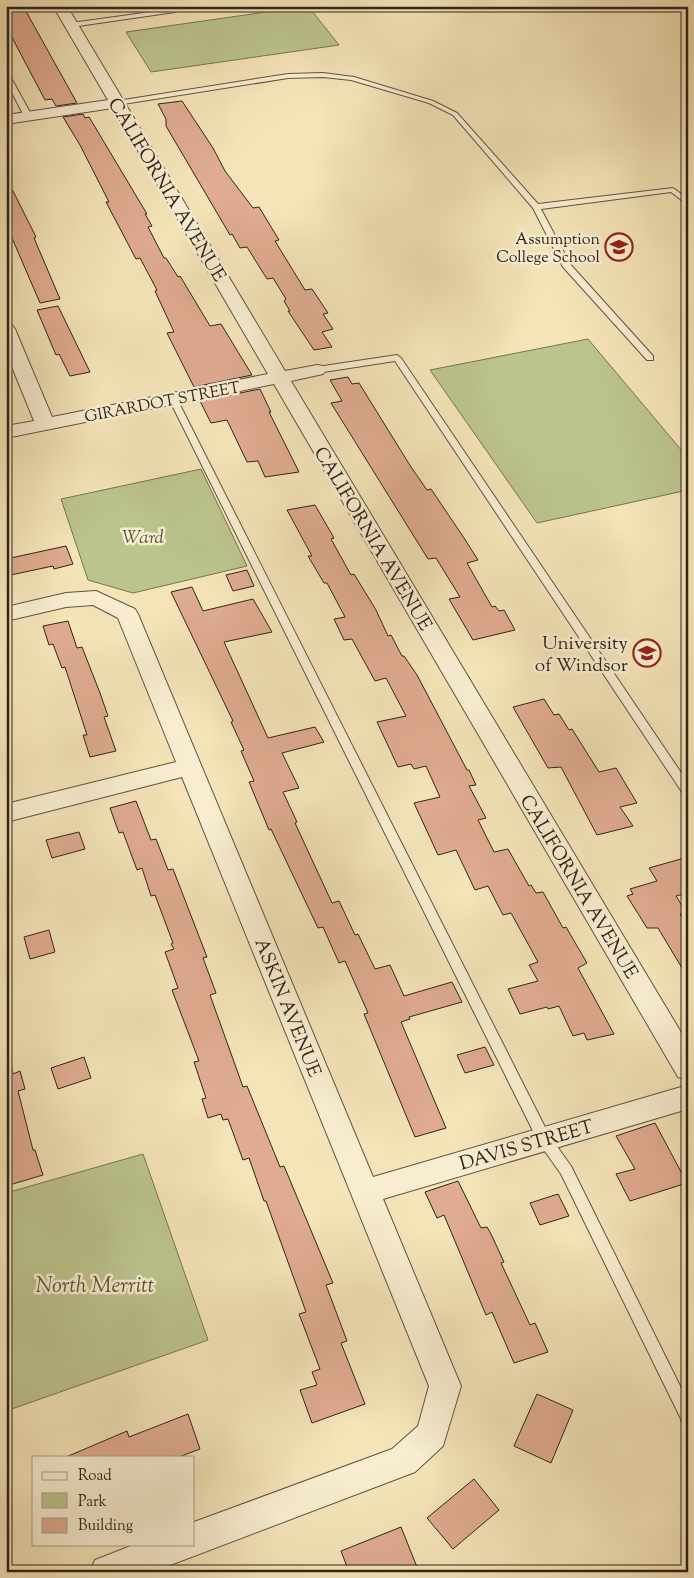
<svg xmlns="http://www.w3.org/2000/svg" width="694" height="1578" font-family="'Sorts Mill Goudy',serif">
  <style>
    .green { fill: #bcc48e; stroke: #767454 }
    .building { fill: #dfab91; stroke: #2f241a }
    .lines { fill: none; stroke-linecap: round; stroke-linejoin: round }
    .service-casing { stroke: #605442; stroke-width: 2 }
    .minor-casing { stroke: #605442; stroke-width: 2 }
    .service { fill: #f8edd1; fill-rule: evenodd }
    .minor { fill: #f8edd1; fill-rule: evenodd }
    .labels { text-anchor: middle; stroke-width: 5; stroke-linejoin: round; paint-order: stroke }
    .far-poi-label { font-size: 16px; fill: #2f241a; stroke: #f8edd1; text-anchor: end }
    .far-street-label { font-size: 16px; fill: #2f241a; stroke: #f8edd1 }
    .street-label { font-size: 19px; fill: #2f241a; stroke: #f8edd1 }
    .park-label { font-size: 19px; font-style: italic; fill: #59543d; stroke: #f8edd1 }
    .poi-label { font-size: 19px; fill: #2f241a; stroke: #f8edd1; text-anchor: end }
    .near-park-label { font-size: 22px; font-style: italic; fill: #59543d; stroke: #f8edd1 }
  </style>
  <rect width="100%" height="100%" fill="#f4e4b8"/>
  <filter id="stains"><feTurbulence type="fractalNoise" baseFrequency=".004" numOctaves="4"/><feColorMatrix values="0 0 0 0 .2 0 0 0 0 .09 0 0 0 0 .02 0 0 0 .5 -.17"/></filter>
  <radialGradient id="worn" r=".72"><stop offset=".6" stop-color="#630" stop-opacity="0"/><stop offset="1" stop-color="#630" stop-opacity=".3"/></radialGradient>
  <g class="green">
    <path d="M308,6L339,45L151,72L126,32Z"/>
    <path d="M588,339L688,458V490L537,523L430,370Z"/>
    <path d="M201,469L247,566L133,593L88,580L61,499Z"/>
    <path d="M143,1154L208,1340L6,1411V1193Z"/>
  </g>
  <g class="building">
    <path d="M6,6H23L77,103L56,106L52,99L45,100L6,26Z"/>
    <path d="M182,101L213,148L225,171L253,208L259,207L279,240L275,241L305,290L312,289L328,313L323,314L333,329L322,332L332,347L314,350L288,311H290L284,301L286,299L273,278L267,279L247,247L240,248L232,234L230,235L166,126V119L158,104Z"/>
    <path d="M83,114L85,118L89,117L98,132L147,214H145L152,226L148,227L164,258H166L178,277L180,276L210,326L221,324L252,375L194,387L167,333L174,332L155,291L157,290L140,258L136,259L106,202H109L80,145L63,117Z"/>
    <path d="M6,177L36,237L34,238L60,299L40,303L6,224Z"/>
    <path d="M58,306L90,372L70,376L59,354L56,355L37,310Z"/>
    <path d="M348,377L352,384L359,383L411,467L427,490L431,489L464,538L478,560L467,563L492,607L495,606L499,611L504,610L515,630L473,640L449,599L460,597L436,558L428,559L331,403L342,401L330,380Z"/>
    <path d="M260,389L271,412H269L299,472L265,477L258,461L247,462L227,420L211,423L200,401Z"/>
    <path d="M315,505L334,538L331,539L351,575L354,574L376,610L388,636L391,635L402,656H404L417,675L467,770H469L476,785L469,786L486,818L478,820L494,852L508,849L529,886L531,885L536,893L543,892L563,928L566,927L587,963L578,968L614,1034L587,1040L584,1033L573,1036L559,1006L548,1009L547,1007L520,1014L508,989L538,981L529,965L538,962L511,913L503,915L488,886L475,890L456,850L438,855L414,803L440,797L426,766L414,769L411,764L398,767L377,722L406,716L386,678L375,681L352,639L344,640L334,619L345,617L327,583H324L308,556H312L287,510Z"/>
    <path d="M66,546L73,564L54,569L53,566L6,576V559Z"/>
    <path d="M247,570L254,586L233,591L226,575Z"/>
    <path d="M192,587L203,611L253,599L272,632L224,642L268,738L315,727L324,742L282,753L299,788L283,792L297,822L295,823L332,903L339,901L355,935L358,934L375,969L390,965L404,996L452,982L462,1002L409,1017L410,1019L401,1022L446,1128L415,1137L364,1014L368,1013L345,961L339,963L323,927L318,928L271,829L269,830L249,782L254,781L241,751L244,750L231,722L233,721L171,592Z"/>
    <path d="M68,621L77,648L82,647L100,693L108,716L104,717L116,751L90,757L83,735H87L65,667L62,668L53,644L49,645L43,626Z"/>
    <path d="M544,699L554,715L559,714L569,730L572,729L599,772L616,768L637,803L620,807L633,826L597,835L561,767L548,768L513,707Z"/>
    <path d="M136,801L151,840L156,839L168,870L173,869L207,957L203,958L216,993L210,995L243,1087L247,1086L280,1167L284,1166L333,1283L326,1285L347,1341L341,1343L365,1404L312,1423L300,1390L317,1385L312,1372L320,1369L299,1314L306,1312L266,1201H264L249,1158L243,1160L228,1119L223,1120L221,1114L208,1118L202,1099L206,1098L194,1062L199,1061L172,990L178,988L165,952L174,949L171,944L173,943L155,895L151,896L142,868L137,870L123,832L119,833L110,808Z"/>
    <path d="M79,832L85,849L52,858L46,840Z"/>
    <path d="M688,857V893L676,896L686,912L680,914L688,926V978L658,928H647L627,896L633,894L630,889L657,881L649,868Z"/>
    <path d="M49,930L55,952L30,959L24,937Z"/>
    <path d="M485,1047L494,1065L465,1073L457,1055Z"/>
    <path d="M84,1057L91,1078L58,1089L51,1068Z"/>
    <path d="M12,1069L13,1074L20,1071L25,1089L18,1091L33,1150H35L43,1175L6,1186V1070Z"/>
    <path d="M655,1123L687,1183L630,1201L616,1174L635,1169L616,1136Z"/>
    <path d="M458,1181L481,1228L487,1227L491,1234L504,1262L501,1263L530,1325L535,1323L548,1352L514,1363L492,1312L486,1315L444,1215L437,1218L425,1192Z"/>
    <path d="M558,1194L569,1216L540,1225L530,1203Z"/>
    <path d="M537,1394L573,1410L551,1463L514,1446Z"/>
    <path d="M188,1414L200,1449L179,1457H66L127,1431L129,1437Z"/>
    <path d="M474,1479L499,1510L453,1549L427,1518Z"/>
    <path d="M401,1527L417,1567L407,1572H349L341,1551Z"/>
  </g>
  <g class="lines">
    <g class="service-casing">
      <g id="service">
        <path d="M173,9L175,10V12L71,27L68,25L71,23Z"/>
        <path d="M6,72L9,74L32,116L31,118L24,116L6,81Z"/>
        <path d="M323,73L354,77L433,101L457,113L538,204L673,188L688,199V205L671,192L541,209L570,264L653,356V360H647L563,267L533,208L453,115L429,103L351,80L323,77L288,78L117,105L114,103L117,101L288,74Z"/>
        <path d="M397,355L401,358L688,783V796L684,795L395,361L317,373L313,370L317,367Z"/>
        <path d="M173,396L177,399L549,1135L571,1166L688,1402V1425L683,1423L561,1174L539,1143L169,399Z"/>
      </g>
    </g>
    <g class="minor-casing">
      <g id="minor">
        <path d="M53,6H67L285,371L317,365L323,366L326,370L323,374L291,381L688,1044V1080L678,1077L274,384L6,438V426L34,421L6,352V324L12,325L15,329L52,417L268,374L113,108L6,124V115L108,100Z"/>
        <path d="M96,591L135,609L138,614L373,1177L688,1085V1109L383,1199L461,1386L443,1446L415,1472L152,1572H90L95,1560L136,1544H194V1522L392,1449L418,1426L429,1386L182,777L6,822V804L176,762L118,618L93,605L66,607L6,621V607L66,593Z"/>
      </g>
    </g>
    <use href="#service" class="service"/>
    <use href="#minor" class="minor"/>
  </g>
  <defs>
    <g id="school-ring" transform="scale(1.4375)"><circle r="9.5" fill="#f8edd1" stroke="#8f2418" stroke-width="1.5"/><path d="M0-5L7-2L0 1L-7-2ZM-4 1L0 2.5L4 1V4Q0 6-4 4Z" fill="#8f2418"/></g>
    <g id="university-ring" transform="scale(1.4375)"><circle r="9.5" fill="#f8edd1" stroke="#8f2418" stroke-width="1.5"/><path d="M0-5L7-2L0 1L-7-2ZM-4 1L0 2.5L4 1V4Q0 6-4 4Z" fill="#8f2418"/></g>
  </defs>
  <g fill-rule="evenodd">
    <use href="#school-ring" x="619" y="247"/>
    <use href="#university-ring" x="647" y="653"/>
  </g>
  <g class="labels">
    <g class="far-poi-label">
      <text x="600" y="244">Assumption<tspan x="600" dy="18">College School</tspan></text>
    </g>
    <g class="far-street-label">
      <text transform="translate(162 401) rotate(-11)" y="6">GIRARDOT STREET</text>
    </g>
    <g class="street-label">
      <text transform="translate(168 189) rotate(59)" y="7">CALIFORNIA AVENUE</text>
      <text transform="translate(374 538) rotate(59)" y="7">CALIFORNIA AVENUE</text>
      <text transform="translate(580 886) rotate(59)" y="7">CALIFORNIA AVENUE</text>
      <text transform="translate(289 1007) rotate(68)" y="7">ASKIN AVENUE</text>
      <text transform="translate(526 1144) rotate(-16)" y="7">DAVIS STREET</text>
    </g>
    <g class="park-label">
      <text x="143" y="543">Ward</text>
    </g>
    <g class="poi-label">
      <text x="628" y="649">University<tspan x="628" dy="22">of Windsor</tspan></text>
    </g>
    <g class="near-park-label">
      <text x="95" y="1292">North Merritt</text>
    </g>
  </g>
  <rect width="694" height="1578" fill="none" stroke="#f4e4b8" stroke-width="25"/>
  <rect x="8" y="8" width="679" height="1563" fill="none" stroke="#2f241a" stroke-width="2.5"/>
  <rect x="12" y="12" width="669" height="1553" fill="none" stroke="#2f241a"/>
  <rect x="32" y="1456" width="162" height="90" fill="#f8edd1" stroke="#a89d88"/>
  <rect x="42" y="1472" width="25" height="8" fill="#f8edd1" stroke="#a89d88"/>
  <text x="78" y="1480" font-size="15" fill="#2f241a">Road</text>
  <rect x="42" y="1493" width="25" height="15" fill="#bcc48e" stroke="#a89d88"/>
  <text x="78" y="1506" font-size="15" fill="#2f241a">Park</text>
  <rect x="42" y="1518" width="25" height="15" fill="#dfab91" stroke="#a89d88"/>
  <text x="78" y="1530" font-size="15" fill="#2f241a">Building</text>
  <rect width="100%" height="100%" filter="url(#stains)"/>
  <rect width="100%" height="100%" fill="url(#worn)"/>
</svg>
